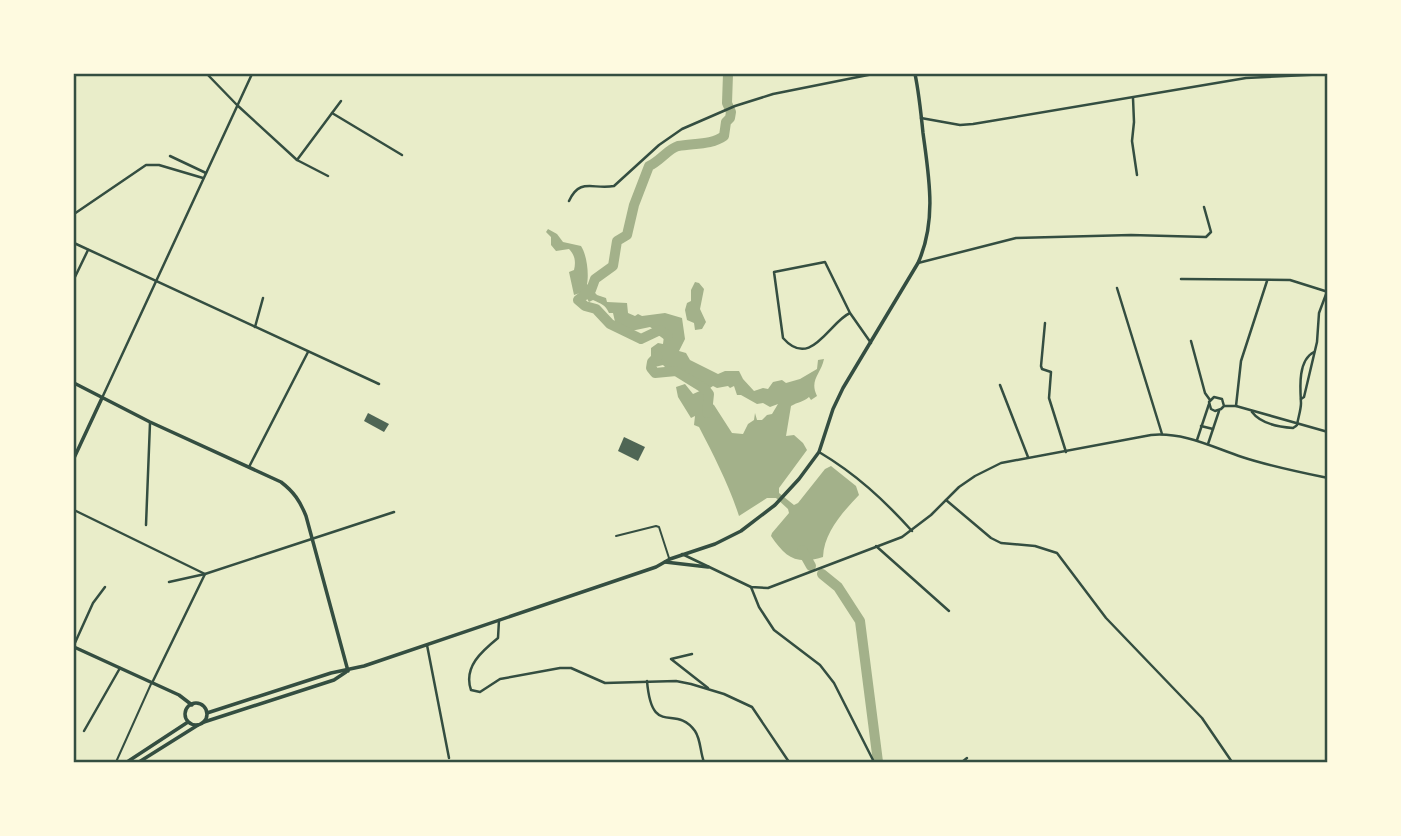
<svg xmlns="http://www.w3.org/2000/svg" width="1401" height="836" font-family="Manrope,sans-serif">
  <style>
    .water { fill: #a3b18a }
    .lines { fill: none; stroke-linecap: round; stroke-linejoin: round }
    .river { stroke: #a3b18a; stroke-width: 10 }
    .building { fill: #4f6655 }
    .service { stroke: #344e41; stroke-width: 2 }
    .pedestrian { stroke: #344e41; stroke-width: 2 }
    .minor { stroke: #344e41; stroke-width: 2.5 }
    .tertiary { stroke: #344e41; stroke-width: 3.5 }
    .secondary { stroke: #344e41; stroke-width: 3.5 }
    .neatline { fill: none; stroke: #344e41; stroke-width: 2.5 }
  </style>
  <rect width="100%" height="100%" fill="#e9edc9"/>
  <g class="water">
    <path d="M548,229L557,234L563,242L581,246C587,255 589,274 587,284L597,295L606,298L607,302L627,303L628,313L635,316L638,314L642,316L665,313L682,318L685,339L679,351L686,353L690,360L718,374L725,371H739L743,379L754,391L763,388L768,389L773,382L782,380L786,383L800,379L817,369L818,360L824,359C821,374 809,380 817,396L811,400L809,397C803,402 798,402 791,406L786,436L794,435L803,443L807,450L779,488V493L794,505L798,503L825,469L831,466L856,486L859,495C843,512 824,532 823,557C796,565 786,558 771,536L772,533L789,513L788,509L776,498H767L739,516C729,485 714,456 699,427L694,425L695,416L691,418L678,397L676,387L685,384L693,394L702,390L706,392L705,399L714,405L732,433L743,434L748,424L754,420L755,413L757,420H762L767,415L772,414L778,404L770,407L763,403L757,404L741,395H737L734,386L730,388L728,386L717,388L713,386L707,390L682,370L666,373L667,369L663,365L655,367L651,365V348L658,343L663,344L664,336L650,327L631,331L627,328L622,330L619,325L616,326L613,313H609C605,304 601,304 593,300L589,302L583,292L574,295L569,272L574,270C576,262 575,255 569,249L556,251L551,245V237L546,232Z"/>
    <path d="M695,282L699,283L704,289L700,309L706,322L702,329L695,330L694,323L687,320L685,310L687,303L691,301V290Z"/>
  </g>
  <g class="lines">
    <g class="river">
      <path d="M668,336L660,330L641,339L610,324L596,309L585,306L578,300L591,290L595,279L613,266L617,241L627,235L634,205L649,166C660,161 668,149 678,146C693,143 712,145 724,136L726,122L730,118L731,112L727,103L728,74"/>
      <path d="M658,356L652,362L651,368L655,373L676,371L705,389L709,394L707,413"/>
      <path d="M802,550L811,566"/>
      <path d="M822,574L838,587L860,621L878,762"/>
    </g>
  </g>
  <g class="building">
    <path d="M368,413L389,424L384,432L364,421Z"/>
    <path d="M624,437L645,447L638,461L618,451Z"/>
  </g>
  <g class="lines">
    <path class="service" d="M616,536L656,526L659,527L669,558"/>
    <path class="pedestrian" d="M116,762L151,684"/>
    <g class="minor">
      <path d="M207,74L237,105L297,160L328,176"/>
      <path d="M1133,98L1134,122L1132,141L1137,175"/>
      <path d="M332,113L402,155"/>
      <path d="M921,118L960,125L973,124L1246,78L1328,74"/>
      <path d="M170,156L206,173"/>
      <path d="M297,160L341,101"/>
      <path d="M569,201C580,177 593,190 614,186L659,145L682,129L735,106L773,94L873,74"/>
      <path d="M74,214L146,165H159L203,178"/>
      <path d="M74,243L379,384"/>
      <path d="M918,263L1016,238L1131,235L1206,237L1211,232L1204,207"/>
      <path d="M74,279L88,250"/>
      <path d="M1181,279L1290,280L1325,291"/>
      <path d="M1117,288L1162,434"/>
      <path d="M850,313L825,262L774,272L783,338C811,370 829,322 850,313L871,343"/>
      <path d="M1045,323L1041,366L1042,369L1051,372L1049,398L1066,452"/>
      <path d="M255,327L263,298"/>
      <path d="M1191,341L1205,393L1210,400"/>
      <path d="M1000,385L1028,457"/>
      <path d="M102,398L252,74"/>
      <path d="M1301,399L1304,397L1317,342L1319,313L1328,289"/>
      <path d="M1224,406L1222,399L1214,397L1209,402L1211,409L1215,411L1221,409L1224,406H1236L1328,432"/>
      <path d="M1236,406L1241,361L1267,281"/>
      <path d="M1252,412C1261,424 1278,427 1293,428L1296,426"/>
      <path d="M1297,425C1298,418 1301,410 1301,403C1300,387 1298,360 1314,352"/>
      <path d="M1201,426L1213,429"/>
      <path d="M1197,440L1209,404"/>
      <path d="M1208,444L1219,411"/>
      <path d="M819,452C856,474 884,500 912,531"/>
      <path d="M249,467L308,352"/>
      <path d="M946,500L991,538L1001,543L1035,546L1057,553L1106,618L1202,718L1232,762"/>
      <path d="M74,510L205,574"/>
      <path d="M146,525L150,423"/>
      <path d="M876,546L949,611"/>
      <path d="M682,554L751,587L768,588L902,537L931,515L959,487L975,476L1001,463L1151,435C1184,432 1212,447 1242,457C1269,466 1299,472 1328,478"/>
      <path d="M169,582L205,574L394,512"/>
      <path d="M751,587L759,607L774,630L820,665L834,683L874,762"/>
      <path d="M499,620L498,638C482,651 463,667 471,690L480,692L500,679L560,668H571L605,683L676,681L691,684L724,694L752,707L789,762"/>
      <path d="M74,645L93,603L105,587"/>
      <path d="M427,645L449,758"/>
      <path d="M692,654L671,659L708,688"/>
      <path d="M647,681C652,739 675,703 695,731C701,740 700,752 704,762"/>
      <path d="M152,683L205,574"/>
      <path d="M84,731L120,668"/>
      <path d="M962,762L967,758"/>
    </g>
    <g class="tertiary">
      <path d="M74,383L150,422L281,482C294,492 300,501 306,516L348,671"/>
      <path d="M74,458L102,398"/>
      <path d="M665,562L708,567"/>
      <path d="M207,713L331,673L364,666L656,567L670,559L715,544L741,531L775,505L799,479L819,452L833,409L843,388L918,263C937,221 929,177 923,133C921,113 919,93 915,74"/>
      <path d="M204,722L334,680L346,672"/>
    </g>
    <g class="secondary">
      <path d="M74,647L179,695L192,705"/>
      <circle cx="196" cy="714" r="11"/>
      <path d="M127,762L188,722"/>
      <path d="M139,762L198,725"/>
    </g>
  </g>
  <rect width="1401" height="836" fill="none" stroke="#fefae0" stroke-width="150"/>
  <rect x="75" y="75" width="1251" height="686" class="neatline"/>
</svg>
